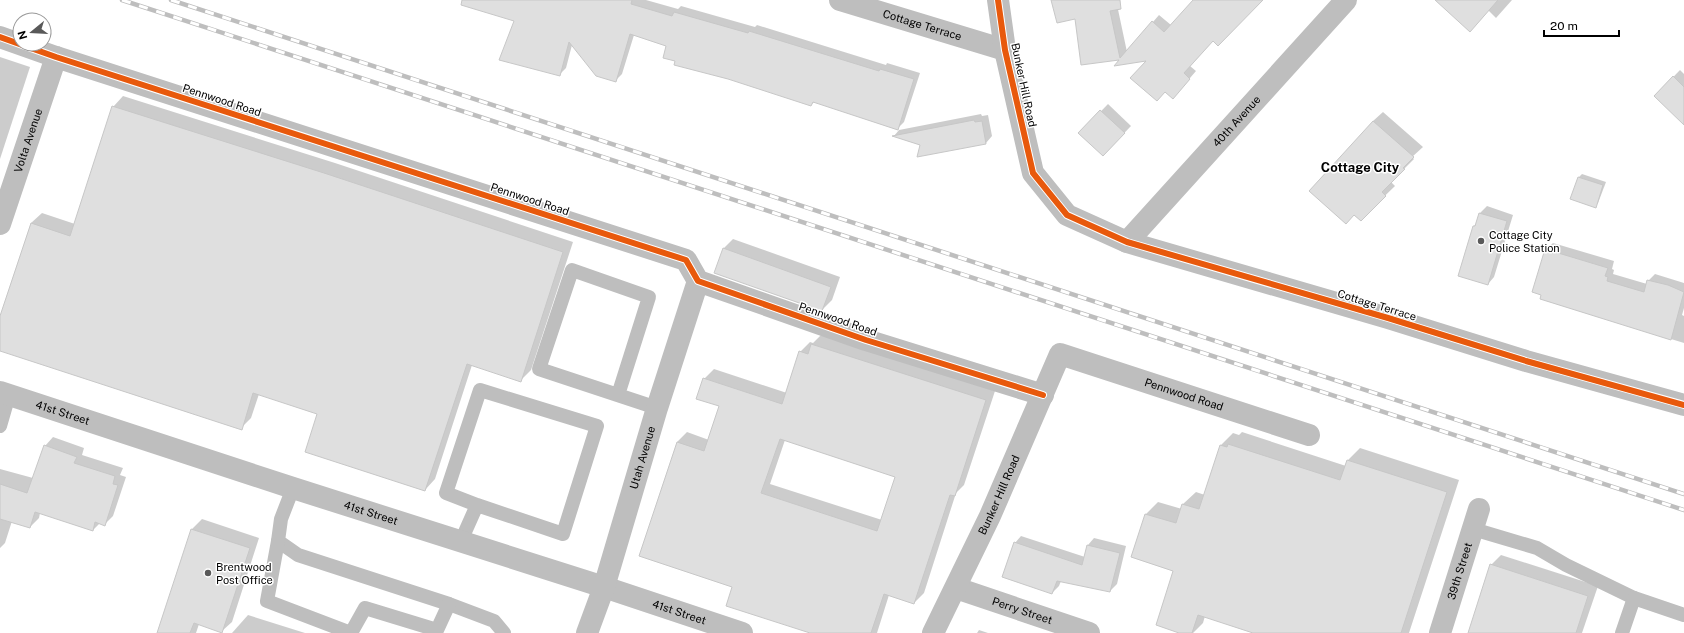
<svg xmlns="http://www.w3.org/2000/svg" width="1684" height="633" font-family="'Public Sans',sans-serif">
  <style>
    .shadow { fill: #0003; fill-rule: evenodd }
    .building { fill: #dfdfdf; stroke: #c7c7c7; fill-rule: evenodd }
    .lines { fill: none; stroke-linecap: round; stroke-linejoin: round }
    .service { stroke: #bebebe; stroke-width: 14 }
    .minor { stroke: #bebebe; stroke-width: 22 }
    .rail-casing { stroke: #bebebe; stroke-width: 4.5 }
    .rail { stroke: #fff; stroke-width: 3; stroke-dasharray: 9; stroke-linecap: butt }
    .cycleway-casing { stroke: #fff; stroke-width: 8 }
    .cycleway { stroke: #e8590c; stroke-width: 6 }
    .poi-dot { fill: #595959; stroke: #fff; stroke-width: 1.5 }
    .labels { text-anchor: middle; stroke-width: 3; stroke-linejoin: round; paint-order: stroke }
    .street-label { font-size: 11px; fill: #000; stroke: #fff }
    .poi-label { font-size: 11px; fill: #000; stroke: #fff; text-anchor: start }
    .quarter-label { font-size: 13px; font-weight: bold; fill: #000; stroke: #fff }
  </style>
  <rect width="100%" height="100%" fill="#fff"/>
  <g class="shadow">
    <path d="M495,0H646L678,9L681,6L755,27L757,25L886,65L887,63L920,73L904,122L897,129L815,101L811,105L676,60L668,45L634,35L622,74L615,81L572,45L566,68L560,74L516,20Z"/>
    <path d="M1053,0H1116L1127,52L1159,15L1171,25L1194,0H1262L1218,45L1213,40L1190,66L1196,71L1173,98L1148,60L1121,58L1082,64L1076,17Z"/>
    <path d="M1444,0H1512L1496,18L1488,10Z"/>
    <path d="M0,57L30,67L0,159Z"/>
    <path d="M1680,70L1684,74V108L1655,96Z"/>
    <path d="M123,96L335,163L573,242L531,370L521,380L472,365L435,479L425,490L318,413L259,394L251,418L241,428L0,350V319L31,223L42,213L75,224L113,107Z"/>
    <path d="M1108,104L1131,126L1110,148L1080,133Z"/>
    <path d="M1383,112L1423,147L1412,157L1414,159L1391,182L1395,186L1361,219L1354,214L1373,121Z"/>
    <path d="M981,114L982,116L988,115L992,136L986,143L921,145L894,136L899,130Z"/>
    <path d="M1582,174L1606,182L1598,203L1595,206L1572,198L1579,177Z"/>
    <path d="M1487,206L1513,215L1494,277L1488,284L1474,226L1477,223L1480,213Z"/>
    <path d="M733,239L840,277L832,300L822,310L723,249Z"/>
    <path d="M1553,243L1614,261L1612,269L1614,270L1613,274L1647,284L1648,281L1655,274L1684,283V308L1682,315L1684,316V343L1541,299L1542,294L1533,291L1546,249Z"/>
    <path d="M822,334L995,391L964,485L956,493L924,593L914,603L889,595L877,633H813L733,586L677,442L687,432L709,440L720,405L704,379L714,369L787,393L800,352L810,342L813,343ZM785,440L897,476L882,520L770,484Z"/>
    <path d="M1242,432L1346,466L1348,460L1360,448L1459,480L1409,633H1257L1205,616L1203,623L1193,633H1183L1175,571L1132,557L1146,514L1158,502L1182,509L1183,504L1196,492L1205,495L1221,445L1233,433L1239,435Z"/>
    <path d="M53,437L84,448L82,455L123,468L120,475L126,477L113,516L105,524L100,523L93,530L40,513L39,518L30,527L12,521L5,543L0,548V469L33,478L45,446Z"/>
    <path d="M202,519L259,538L232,622L222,631L199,624L196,633H158L192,529Z"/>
    <path d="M1021,536L1085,557L1088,545L1094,538L1126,546L1117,584L1110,591L1061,581L1059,586L1052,593L1015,543Z"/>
    <path d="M1501,555L1598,586L1582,633H1469L1491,565Z"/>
    <path d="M248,615L305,633H232Z"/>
    <path d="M979,630L988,633H977Z"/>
  </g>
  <g class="building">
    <path d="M462,0H632L631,4L672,16L674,12L748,33L749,31L879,71L880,69L914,79L898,130L813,102L811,106L728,79L674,65L675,61L663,58L666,46L630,34L616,82L596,76L569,42L560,76L499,60L514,21L461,5Z"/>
    <path d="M1051,0H1120L1121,9L1110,11L1120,58L1152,21L1164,32L1193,0H1263L1218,46L1213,41L1184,73L1190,79L1173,99L1165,92L1157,101L1130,78L1146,61L1114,66L1119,60L1081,65L1075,19L1057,23Z"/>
    <path d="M1435,0H1498L1470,32Z"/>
    <path d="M1673,76L1684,87V125L1654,96Z"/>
    <path d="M112,106L324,173L563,252L521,382L467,364L425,491L305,452L317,414L253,393L242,430L0,351V316L31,223L70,236Z"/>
    <path d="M1100,110L1125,133L1103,156L1078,133Z"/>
    <path d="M974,120L975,122L982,121L986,144L917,157L920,145L892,136Z"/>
    <path d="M1373,121L1414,157L1403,168L1405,169L1382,192L1386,196L1361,221L1354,215L1346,224L1309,191Z"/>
    <path d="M1578,177L1603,185L1596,208L1570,199Z"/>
    <path d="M1479,213L1507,221L1488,285L1458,276L1473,226H1475Z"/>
    <path d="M723,248L831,287L822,311L714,273Z"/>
    <path d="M1545,249L1608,268L1605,276L1608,277L1607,281L1644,292L1647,280L1668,285L1684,292L1671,340L1540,299L1541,295L1532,292Z"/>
    <path d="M811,344L986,400L955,496L950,495L914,604L884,594L871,633H810L726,606L732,587L639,556L677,442L704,451L719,406L696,399L703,378L782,404L799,351L808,354ZM780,439L895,477L877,531L761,493Z"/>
    <path d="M1228,444L1340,480L1347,460L1447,492L1401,633H1253L1198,615L1192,633H1179L1156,625L1173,571L1131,557L1145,514L1176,523L1182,504L1199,509L1220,445L1227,447Z"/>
    <path d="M44,445L77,457L74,463L115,476L113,484L118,485L105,526L95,522L93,531L35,512L30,528L0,519V484L27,493Z"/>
    <path d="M191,529L250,548L222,633L194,623L190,633H157Z"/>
    <path d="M1014,542L1082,565L1087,545L1120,553L1110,592L1057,581L1052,594L1002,577Z"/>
    <path d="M1490,564L1588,596L1576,633H1468Z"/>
  </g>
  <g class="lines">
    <g class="service">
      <path d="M618,395L649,297L572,270L539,369L657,408"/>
      <path d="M0,426L9,395"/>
      <path d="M293,488L281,519L278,541L298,555L449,604L494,621L504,633"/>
      <path d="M1473,529L1537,548L1566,565L1634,598"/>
      <path d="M278,541L267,601L351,633L365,608L437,630L449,604"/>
      <path d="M461,541L477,505L563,534L597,426L480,390L446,493L477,505"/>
      <path d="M1622,633L1634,598L1684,615"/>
    </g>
    <g class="minor">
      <path id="s1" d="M840,0L1005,50"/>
      <path d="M998,0L1005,50L1033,173L1067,215L1127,242L1388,318L1526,361L1684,405"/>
      <path d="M0,37L56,57L686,260L698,281L866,340L1043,395"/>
      <path id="s2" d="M0,224L56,57"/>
      <path id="s3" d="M1127,242L1346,0"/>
      <path id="s4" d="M0,392L293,488L604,587L742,633"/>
      <path id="s5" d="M956,588L1089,633"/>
      <path id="s6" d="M587,633L604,587L657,408L698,281"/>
      <path id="s7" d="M933,633L990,516L1060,354L1309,435"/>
      <path id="s8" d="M1440,633L1479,509"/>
    </g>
    <g class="rail-casing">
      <g id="rail">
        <path d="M122,0L1684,510"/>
        <path d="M171,0L1684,494"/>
      </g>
    </g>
    <use href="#rail" class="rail"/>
    <g class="cycleway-casing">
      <g id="cycleway">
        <path d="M998,0L1005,50L1033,173L1067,215L1127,242L1388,318L1526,361L1684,405"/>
        <path d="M0,37L56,57L686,260L698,281L866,340L1043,395"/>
      </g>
    </g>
    <use href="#cycleway" class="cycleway"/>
  </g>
  <g class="poi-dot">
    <circle cx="1481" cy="241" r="4"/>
    <circle cx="208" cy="573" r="4"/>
  </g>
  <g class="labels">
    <g class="street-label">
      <text dy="4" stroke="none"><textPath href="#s1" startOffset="86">Cottage Terrace</textPath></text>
      <text transform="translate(1024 85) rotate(78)" y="4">Bunker Hill Road</text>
      <text transform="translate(222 100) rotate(18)" y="4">Pennwood Road</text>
      <text dy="4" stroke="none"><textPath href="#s3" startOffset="163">40th Avenue</textPath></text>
      <text dy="4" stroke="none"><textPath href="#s2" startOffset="88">Volta Avenue</textPath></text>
      <text transform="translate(530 199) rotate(18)" y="4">Pennwood Road</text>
      <text transform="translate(1377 305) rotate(17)" y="4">Cottage Terrace</text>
      <text transform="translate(838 319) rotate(19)" y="4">Pennwood Road</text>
      <text dy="4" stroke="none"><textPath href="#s7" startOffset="437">Pennwood Road</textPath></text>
      <text dy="4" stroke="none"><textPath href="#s4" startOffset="66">41st Street</textPath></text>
      <text dy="4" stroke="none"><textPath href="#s6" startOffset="184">Utah Avenue</textPath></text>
      <text dy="4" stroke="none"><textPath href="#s7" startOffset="153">Bunker Hill Road</textPath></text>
      <text dy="4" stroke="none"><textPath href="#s4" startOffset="390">41st Street</textPath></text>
      <text dy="4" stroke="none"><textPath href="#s8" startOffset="65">39th Street</textPath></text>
      <text dy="4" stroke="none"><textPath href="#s5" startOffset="70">Perry Street</textPath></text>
      <text dy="4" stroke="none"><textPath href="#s4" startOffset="714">41st Street</textPath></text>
    </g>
    <g class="poi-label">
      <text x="1489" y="239">Cottage City<tspan x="1489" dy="13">Police Station</tspan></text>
      <text x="216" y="571">Brentwood<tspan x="216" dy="13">Post Office</tspan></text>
    </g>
    <g class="quarter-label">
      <text x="1360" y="172">Cottage City</text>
    </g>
  </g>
  <g transform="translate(32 32) rotate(252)"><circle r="19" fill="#ffffff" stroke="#999999"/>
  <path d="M0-3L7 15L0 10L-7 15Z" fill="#595959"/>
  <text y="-6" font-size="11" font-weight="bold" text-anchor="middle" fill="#000000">N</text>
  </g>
  <path d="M1544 30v6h75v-6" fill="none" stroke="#000000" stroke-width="2"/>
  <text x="1550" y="30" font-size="12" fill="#000000" stroke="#ffffff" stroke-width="3" paint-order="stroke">20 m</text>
</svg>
